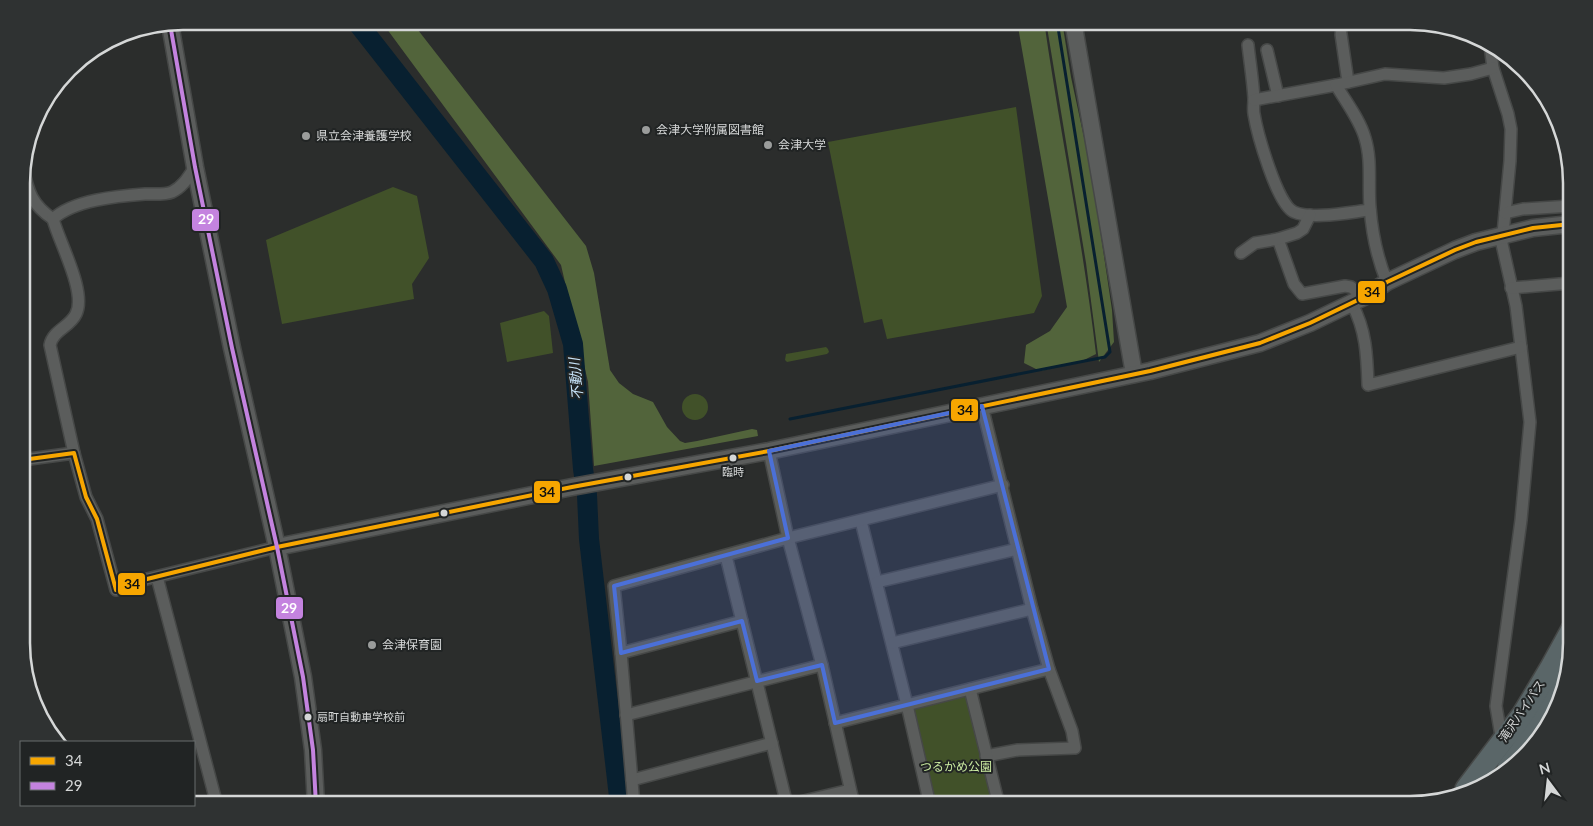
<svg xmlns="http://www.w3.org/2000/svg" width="1593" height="826" font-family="Lato,'Noto Sans JP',sans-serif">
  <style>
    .green { fill: #415129 }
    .forest { fill: #52643b }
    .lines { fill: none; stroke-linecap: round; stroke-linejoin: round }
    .stream { stroke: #082030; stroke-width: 3 }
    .river { stroke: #082030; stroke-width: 20 }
    .street-casing { stroke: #464847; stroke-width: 14 }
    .secondary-casing { stroke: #464847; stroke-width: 19 }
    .highway-casing { stroke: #464847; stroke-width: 24 }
    .street { stroke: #5b5d5c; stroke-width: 11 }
    .secondary { stroke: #5b5d5c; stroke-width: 16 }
    .highway { stroke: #5a6668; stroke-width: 21 }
    .bus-1-casing { stroke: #212424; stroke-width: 8 }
    .bus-2-casing { stroke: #212424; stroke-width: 8 }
    .bus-1 { stroke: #f7a600; stroke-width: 4 }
    .bus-2 { stroke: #c483df; stroke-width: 4 }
    .marked { fill: #4b70d8; fill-opacity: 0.2; stroke: #4b70d8; stroke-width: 4; stroke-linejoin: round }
    .poi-dot { fill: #9a9c9b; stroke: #212424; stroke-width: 2 }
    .bus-dot { fill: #d5d7d7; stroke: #212424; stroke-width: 2 }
    .labels { text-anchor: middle; stroke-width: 4; stroke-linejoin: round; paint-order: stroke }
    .bus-label { font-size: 11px; fill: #d5d7d7; stroke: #212424 }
    .poi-label { font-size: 12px; fill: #d5d7d7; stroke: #212424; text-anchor: start }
    .street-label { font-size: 12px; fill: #d5d7d7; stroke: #212424 }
    .park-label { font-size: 12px; fill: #cceda2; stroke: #212424 }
    .water-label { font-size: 14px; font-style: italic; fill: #c7e3f8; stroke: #212424 }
    .rim { fill: none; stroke: #d5d7d7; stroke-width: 2.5 }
    .line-badge { stroke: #212424; stroke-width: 2 }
    .badge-label { font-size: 14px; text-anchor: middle; font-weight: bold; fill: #fff }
    .pale-badge-label { font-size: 14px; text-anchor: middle; font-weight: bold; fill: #111 }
  </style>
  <rect width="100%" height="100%" fill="#2b2d2c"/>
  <g class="green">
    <path d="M1016,107L1042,296L1034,313L887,339L882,319L864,323L828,142Z"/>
    <path d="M393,187L417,196L429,258L412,284L414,299L282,324L266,240Z"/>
    <path d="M544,311L549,316L553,353L507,362L500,323Z"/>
    <path d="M826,347L828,349L829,352L827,354L787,362L785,360L786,354Z"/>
    <circle cx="695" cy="407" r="13"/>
    <path d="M968,693L995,805H933L911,707Z"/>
  </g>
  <g class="forest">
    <path d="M381,21H411L586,246L594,273L610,370L619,383L633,394L653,402L667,427L680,441L685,443L697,441L752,429L757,430L758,436L594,466L588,382L561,265Z"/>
    <path d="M1017,21H1044C1060,132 1083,242 1096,354L1080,362L1040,371L1024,363L1026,345L1050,331L1067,307Z"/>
    <path d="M1046,21H1062L1071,77L1092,175L1112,310L1114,342L1099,362L1086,263Z"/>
  </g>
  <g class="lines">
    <path class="stream" d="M790,419L1105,357L1110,352L1057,21"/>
    <path class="river" d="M356,21L544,261L557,289L573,344L583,469L587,495L589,539L620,805"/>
    <g class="street-casing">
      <g id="street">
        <path d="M1341,34L1348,82"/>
        <path d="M1248,45C1250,63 1253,81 1254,99C1254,104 1253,109 1254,114C1257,132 1277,205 1294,212C1311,220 1351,212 1370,210"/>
        <path d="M1490,45L1493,68L1508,114L1511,129L1510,161L1502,244L1516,306L1530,422L1521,520L1496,706L1502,742"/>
        <path d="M1267,50L1278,96"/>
        <path d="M1254,100L1336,85"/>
        <path d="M23,168C28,192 32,205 53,219"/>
        <path d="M1505,213L1523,209L1571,206"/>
        <path d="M1278,239L1294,284L1302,294L1345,286L1351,287L1364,297"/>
        <path d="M1241,253L1255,243L1278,239L1297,233L1303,229L1310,215"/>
        <path d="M1387,282C1377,258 1372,233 1370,207C1368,185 1372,160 1365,138C1360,120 1346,102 1336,85L1385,74L1444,78L1471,74L1493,68"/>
        <path d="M1511,288L1571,283"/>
        <path d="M1352,304C1366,330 1367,355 1368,385L1521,347"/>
        <path d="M982,406L1032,609L1049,669L1072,731L1075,748L1018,750L986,756"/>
        <path d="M769,451L788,538L822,665L854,805"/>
        <path d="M74,453L50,345C53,330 70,327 76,314C87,292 59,242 53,219C73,200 118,196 145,194C153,194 165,195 172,192C183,187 189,176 195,167"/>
        <path d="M22,460L74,453L86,497L97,519L116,590L147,579L277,547"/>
        <path d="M861,521L907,705L930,805"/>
        <path d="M726,556L787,805"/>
        <path d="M157,577L217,805"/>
        <path d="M877,582L1017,549"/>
        <path d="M892,643L1032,609"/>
        <path d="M621,653L742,621"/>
        <path d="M970,689L999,805"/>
        <path d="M626,715L822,665"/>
        <path d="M835,723L1049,669"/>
        <path d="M632,780L772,743"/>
        <path d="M634,805L621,653L614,586L788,538L1003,485"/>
        <path d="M787,805L850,790"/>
      </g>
    </g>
    <g class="secondary-casing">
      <g id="secondary">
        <path d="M1073,21L1134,374"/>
        <path d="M170,24L195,167L232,348L277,547L303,677L313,750L316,805"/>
        <path d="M277,547L572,487L769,451L1150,371L1260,343L1310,323L1364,297L1387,282L1455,250L1476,242L1533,228L1571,224"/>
      </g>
    </g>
    <g class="highway-casing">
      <g id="highway">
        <path d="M1508,768L1521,751L1563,681"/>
        <path d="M1466,789L1523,714L1550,669L1572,629"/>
      </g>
    </g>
    <use href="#street" class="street"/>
    <use href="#secondary" class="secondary"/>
    <use href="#highway" class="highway"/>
    <g class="bus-1-casing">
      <path id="bus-1" d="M22,460L74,453L86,497L97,519L116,590L147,579L277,547L572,487L769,451L1150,371L1260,343L1310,323L1364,297L1387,282L1455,250L1476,242L1533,228L1571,224"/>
    </g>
    <g class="bus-2-casing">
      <path id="bus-2" d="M170,24L195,167L232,348L277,547L303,677L313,750L316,805"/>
    </g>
    <use href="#bus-1" class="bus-1"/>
    <use href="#bus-2" class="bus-2"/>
  </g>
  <path class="marked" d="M982,406L1049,669L835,723L822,665L757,681L742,621L621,653L614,586L788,538L769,451Z"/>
  <g class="poi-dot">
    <circle cx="646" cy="130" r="5"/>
    <circle cx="306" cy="136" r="5"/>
    <circle cx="768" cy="145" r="5"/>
    <circle cx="372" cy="645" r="5"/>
  </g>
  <g class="bus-dot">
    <circle cx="733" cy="458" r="4.5"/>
    <circle cx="628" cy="477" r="4.5"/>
    <circle cx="444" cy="513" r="4.5"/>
    <circle cx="308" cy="717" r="4.5"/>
  </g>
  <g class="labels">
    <g class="bus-label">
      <text x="733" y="476">臨時</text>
      <text x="317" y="721" text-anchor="start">扇町自動車学校前</text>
    </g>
    <g class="poi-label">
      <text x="656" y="134">会津大学附属図書館</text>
      <text x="316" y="140">県立会津養護学校</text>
      <text x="778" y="149">会津大学</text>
      <text x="382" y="649">会津保育園</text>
    </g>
    <g class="street-label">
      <text transform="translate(1522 711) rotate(-56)" y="4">滝沢バイパス</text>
    </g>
    <g class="park-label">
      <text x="956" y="771">つるかめ公園</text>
    </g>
    <g class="water-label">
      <text transform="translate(576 379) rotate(-95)" y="5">不動川</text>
    </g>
  </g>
  <path d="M0 0H1593V826H0ZM183 30H1410A153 153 0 0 1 1563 183V643A153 153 0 0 1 1410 796H183A153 153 0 0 1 30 643V183A153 153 0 0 1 183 30Z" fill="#2f3232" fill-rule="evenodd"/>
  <path class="rim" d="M183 30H1410A153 153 0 0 1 1563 183V643A153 153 0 0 1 1410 796H183A153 153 0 0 1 30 643V183A153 153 0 0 1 183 30Z"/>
  <g class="line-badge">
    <rect x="191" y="208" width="29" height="24" rx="5" fill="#c483df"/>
    <rect x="1357" y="280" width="29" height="24" rx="5" fill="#f7a600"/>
    <rect x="950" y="398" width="29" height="24" rx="5" fill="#f7a600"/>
    <rect x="533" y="480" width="28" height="24" rx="5" fill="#f7a600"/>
    <rect x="117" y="572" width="29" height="24" rx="5" fill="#f7a600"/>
    <rect x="275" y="596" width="29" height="24" rx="5" fill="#c483df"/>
  </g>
  <g class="badge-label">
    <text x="206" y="224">29</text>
    <text x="289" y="613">29</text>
  </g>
  <g class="pale-badge-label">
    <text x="1372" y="297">34</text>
    <text x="965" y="415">34</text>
    <text x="547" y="497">34</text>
    <text x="132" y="589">34</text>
  </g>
  <rect x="20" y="741" width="175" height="65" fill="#212424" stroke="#696c6c"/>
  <rect x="30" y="757" width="25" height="8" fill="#f7a600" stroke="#696c6c"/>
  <text x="65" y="766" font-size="15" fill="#d5d7d7">34</text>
  <rect x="30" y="782" width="25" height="8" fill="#c483df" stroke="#696c6c"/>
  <text x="65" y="791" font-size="15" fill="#d5d7d7">29</text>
  <g transform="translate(1548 781) rotate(345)" stroke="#212424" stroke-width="4" paint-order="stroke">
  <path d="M0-4L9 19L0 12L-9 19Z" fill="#d5d7d7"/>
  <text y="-8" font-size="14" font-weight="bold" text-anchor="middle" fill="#d5d7d7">N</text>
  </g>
</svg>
